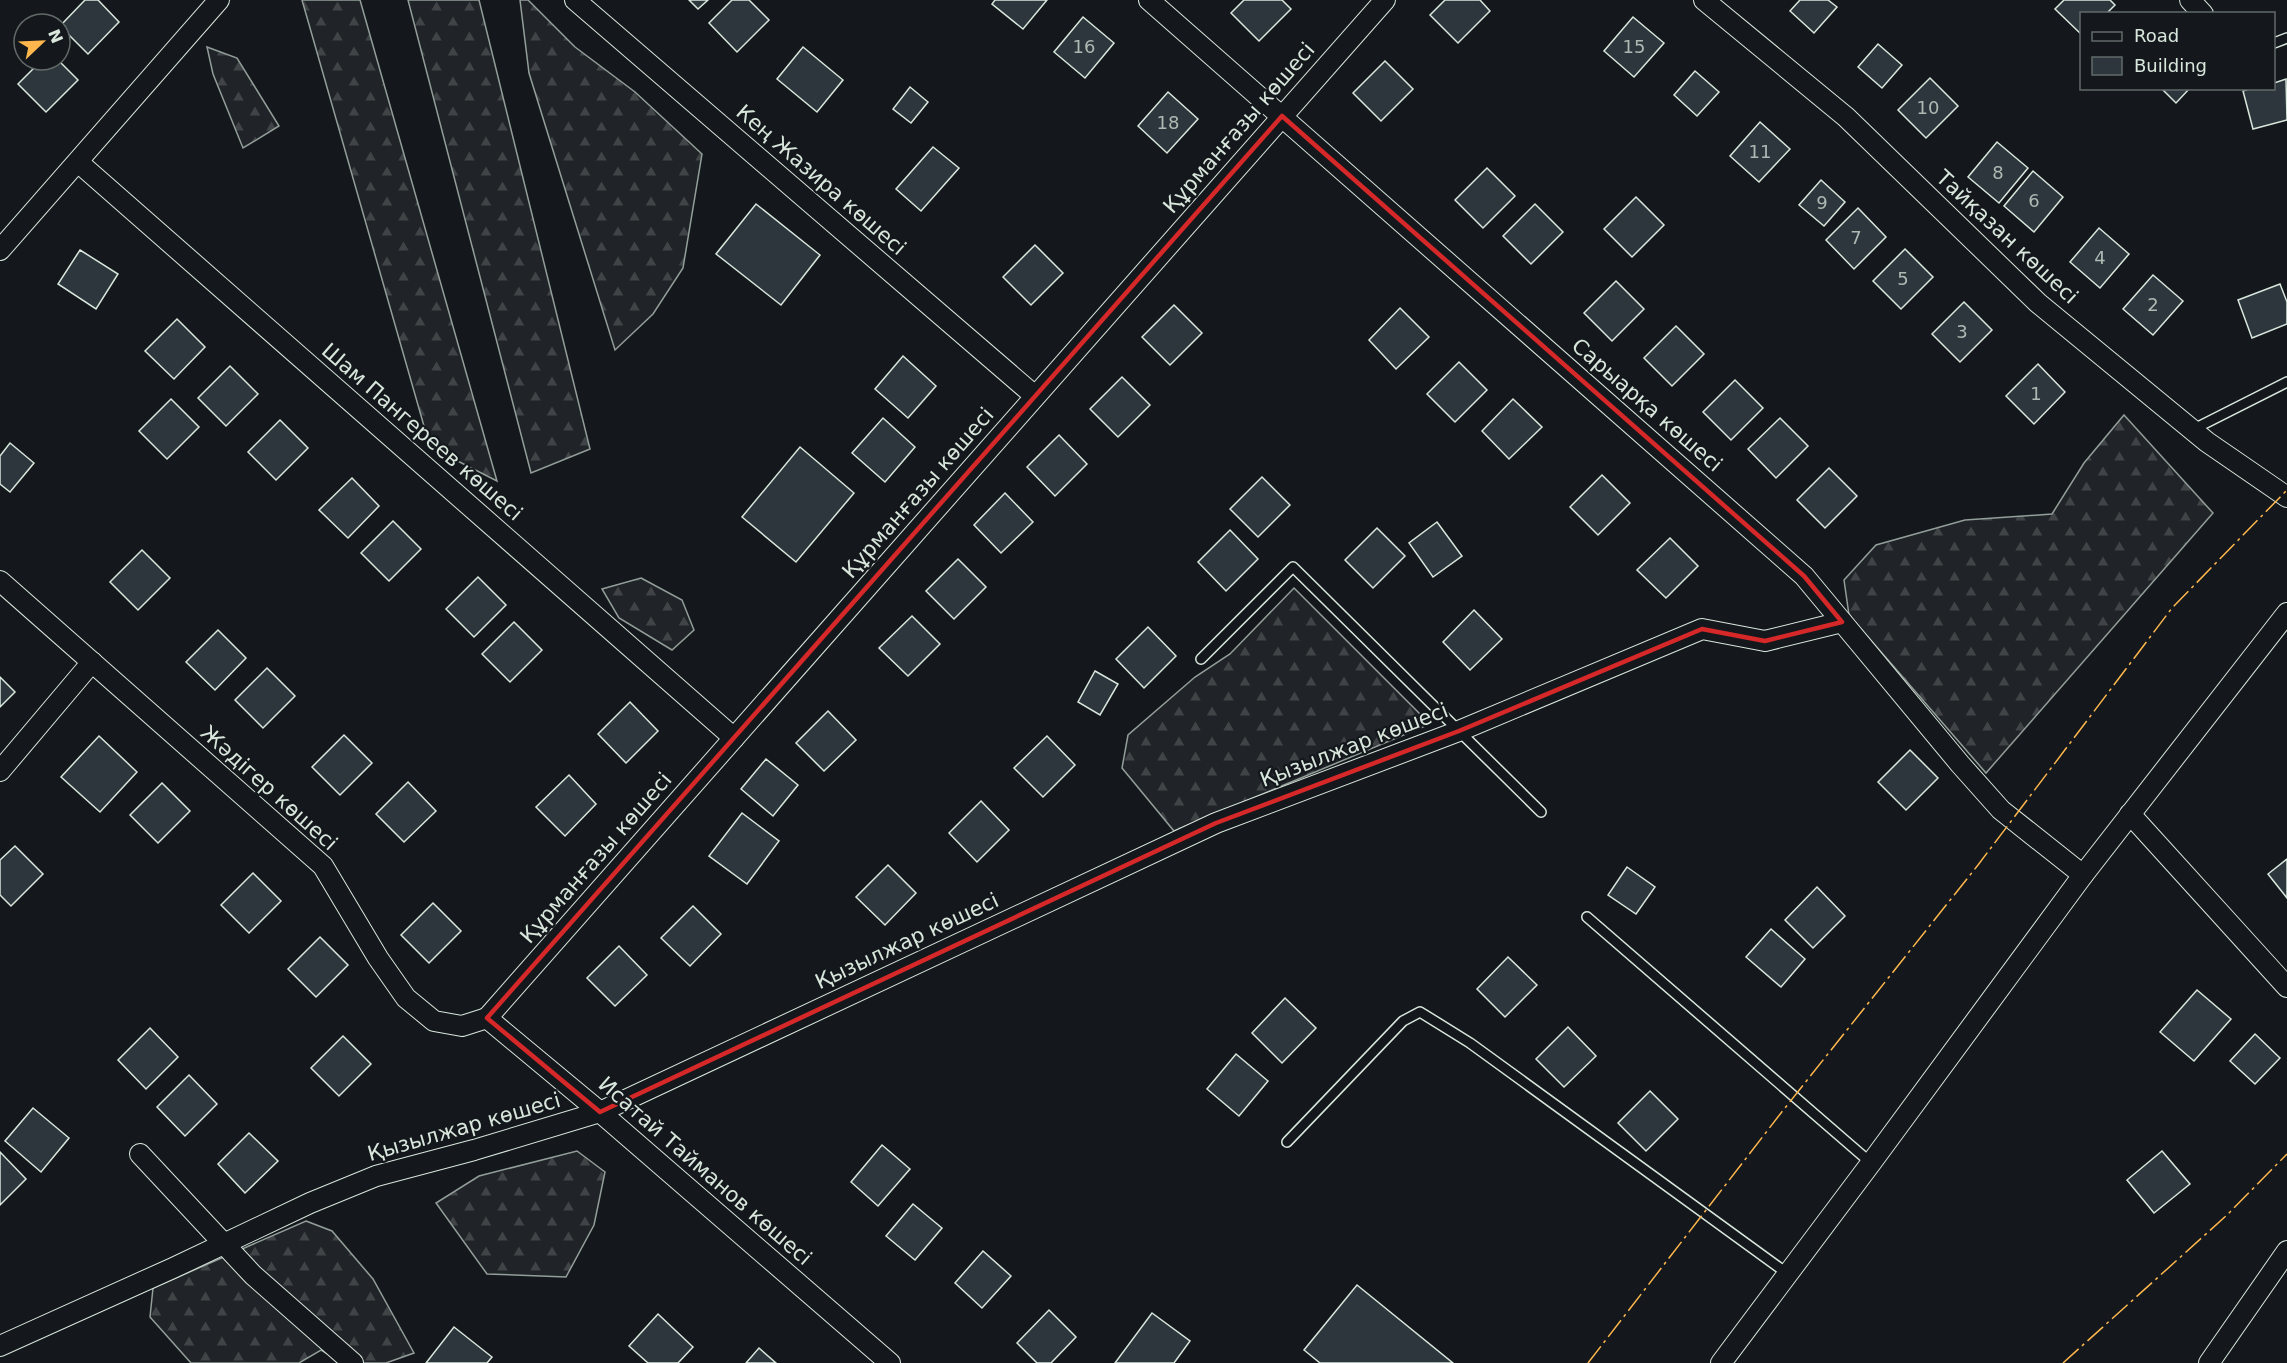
<svg xmlns="http://www.w3.org/2000/svg" width="2287" height="1363" font-family="'DejaVu Sans',sans-serif">
  <style>
    .forest { fill: url(#forest-firs); stroke: #939e99; stroke-width: 1.5 }
    .building { fill: #2c363c; stroke: #d8e6dc; stroke-width: 1.5 }
    .lines { fill: none; stroke-linecap: round; stroke-linejoin: round }
    .service-casing { stroke: #d8e6dc; stroke-width: 12 }
    .minor-casing { stroke: #d8e6dc; stroke-width: 22 }
    .service { stroke: #14181c; stroke-width: 9 }
    .minor { stroke: #14181c; stroke-width: 20 }
    .power { stroke: #ffb74d; stroke-width: 1.5; stroke-dasharray: 21 4.5 3 4.5; stroke-linecap: butt }
    .marked { fill: none; stroke: #d62828; stroke-width: 4.5; stroke-linejoin: round }
    .labels { text-anchor: middle; stroke-width: 4.5; stroke-linejoin: round; paint-order: stroke }
    .number-label { font-size: 18px; fill: #adbab4 }
    .street-label { font-size: 21px; fill: #d8e6dc; stroke: #14181c }
  </style>
  <defs>
    <pattern id="forest-firs" width="22" height="20" patternUnits="userSpaceOnUse" patternTransform="scale(1.5)"><rect width="22" height="20" fill="#202428"/><path d="M5 1l3.5 6h-7zM16 11l3.5 6h-7z" fill="#404447"/></pattern>
  </defs>
  <rect width="100%" height="100%" fill="#14181c"/>
  <g class="forest">
    <path d="M302,0H360L497,481L430,447Z"/>
    <path d="M408,0H479L590,449L531,473Z"/>
    <path d="M520,0H528L575,47L635,92L702,154L683,268L653,314L615,350L529,73Z"/>
    <path d="M207,47L237,58L279,126L243,148L213,74Z"/>
    <path d="M2124,415L2213,513L1986,773L1849,615L1844,580L1876,545L1965,520L2052,514L2084,463Z"/>
    <path d="M641,578L682,600L694,630L672,650L619,618L602,589Z"/>
    <path d="M1294,588L1430,724L1174,831L1122,768L1128,735L1195,677L1230,654Z"/>
    <path d="M577,1151L605,1172L594,1225L566,1277L487,1274L436,1203L479,1176Z"/>
    <path d="M306,1221L332,1231L373,1279L414,1353L386,1363H343L321,1350L299,1363H191L150,1317L153,1288Z"/>
  </g>
  <g class="building">
    <path d="M85,0H98L119,22L88,54L60,26Z"/>
    <path d="M689,0H708L698,9Z"/>
    <path d="M732,0H749L769,20L737,52L709,23Z"/>
    <path d="M995,0H1047L1023,29L992,4Z"/>
    <path d="M1244,0H1282L1291,9L1259,41L1231,13Z"/>
    <path d="M1445,0H1480L1490,11L1458,43L1430,15Z"/>
    <path d="M1800,0H1828L1837,7L1814,33L1790,11Z"/>
    <path d="M2064,0H2110L2115,5L2106,14H2082V35L2055,9Z"/>
    <path d="M1083,17L1114,43L1085,78L1054,52Z"/>
    <path d="M1633,17L1664,43L1634,77L1604,51Z"/>
    <path d="M1878,44L1902,65L1882,88L1858,67Z"/>
    <path d="M803,47L843,80L817,112L777,79Z"/>
    <path d="M42,60H58L78,80L46,112L18,84Z"/>
    <path d="M1385,61L1413,89L1381,121L1353,93Z"/>
    <path d="M1695,71L1719,92L1697,116L1674,95Z"/>
    <path d="M1930,78L1958,106L1926,138L1898,110Z"/>
    <path d="M2286,79L2287,120L2253,129L2243,91L2252,88H2274V83Z"/>
    <path d="M910,87L928,102L911,123L893,109Z"/>
    <path d="M2161,88H2190L2176,103Z"/>
    <path d="M1168,92L1198,119L1167,153L1138,126Z"/>
    <path d="M1760,122L1790,149L1759,182L1730,156Z"/>
    <path d="M1997,142L2028,168L1999,203L1968,177Z"/>
    <path d="M933,147L959,168L921,211L896,189Z"/>
    <path d="M1487,168L1515,196L1483,228L1455,200Z"/>
    <path d="M2033,171L2063,197L2034,232L2004,206Z"/>
    <path d="M1821,180L1845,202L1824,226L1799,205Z"/>
    <path d="M1636,197L1664,225L1632,257L1604,229Z"/>
    <path d="M756,204L820,255L781,305L716,254Z"/>
    <path d="M1535,204L1563,232L1531,264L1503,236Z"/>
    <path d="M1858,208L1886,237L1854,269L1826,240Z"/>
    <path d="M2099,228L2129,254L2100,288L2070,262Z"/>
    <path d="M1035,245L1063,273L1031,305L1003,277Z"/>
    <path d="M1905,249L1933,277L1901,309L1873,281Z"/>
    <path d="M80,250L118,274L96,309L58,284Z"/>
    <path d="M2153,275L2183,301L2153,335L2123,309Z"/>
    <path d="M1616,281L1644,309L1612,341L1584,313Z"/>
    <path d="M2280,284L2287,302V324L2252,338L2238,300Z"/>
    <path d="M1964,302L1992,330L1960,362L1932,334Z"/>
    <path d="M1174,305L1202,333L1170,365L1142,337Z"/>
    <path d="M1400,308L1429,337L1396,369L1369,340Z"/>
    <path d="M177,319L205,347L174,379L145,351Z"/>
    <path d="M1676,326L1704,354L1672,386L1644,358Z"/>
    <path d="M903,356L936,386L908,418L875,389Z"/>
    <path d="M1459,362L1487,390L1455,422L1427,394Z"/>
    <path d="M2038,364L2065,392L2034,424L2006,396Z"/>
    <path d="M230,366L258,394L226,426L198,398Z"/>
    <path d="M1122,377L1150,405L1118,437L1090,409Z"/>
    <path d="M1735,380L1763,408L1731,440L1703,412Z"/>
    <path d="M171,399L199,427L167,459L139,431Z"/>
    <path d="M1513,399L1542,427L1509,459L1482,431Z"/>
    <path d="M883,418L915,447L885,482L852,453Z"/>
    <path d="M1780,418L1808,446L1776,478L1748,449Z"/>
    <path d="M280,420L308,448L276,480L248,452Z"/>
    <path d="M1059,435L1087,464L1055,496L1027,467Z"/>
    <path d="M10,443L34,463L10,492L0,484V456Z"/>
    <path d="M800,447L854,493L796,562L742,517Z"/>
    <path d="M1829,468L1857,496L1825,528L1797,500Z"/>
    <path d="M1602,475L1630,503L1598,535L1570,507Z"/>
    <path d="M1262,477L1290,505L1258,537L1230,509Z"/>
    <path d="M352,478L379,506L348,538L319,510Z"/>
    <path d="M1005,493L1033,522L1001,553L974,525Z"/>
    <path d="M393,521L421,549L389,581L361,553Z"/>
    <path d="M1437,522L1462,556L1433,577L1409,543Z"/>
    <path d="M1377,528L1405,556L1373,588L1345,560Z"/>
    <path d="M1230,530L1258,559L1226,591L1198,562Z"/>
    <path d="M1670,538L1698,566L1666,598L1637,570Z"/>
    <path d="M142,550L170,578L138,610L110,582Z"/>
    <path d="M958,559L986,587L954,619L926,591Z"/>
    <path d="M478,577L506,605L474,637L446,609Z"/>
    <path d="M1474,610L1502,639L1470,670L1443,642Z"/>
    <path d="M912,616L940,644L908,676L879,648Z"/>
    <path d="M514,622L542,650L510,682L482,654Z"/>
    <path d="M1148,627L1176,656L1144,688L1116,659Z"/>
    <path d="M218,630L246,658L215,690L186,662Z"/>
    <path d="M267,668L295,696L263,728L235,700Z"/>
    <path d="M1095,671L1118,684L1100,715L1078,702Z"/>
    <path d="M0,677L15,692L0,707Z"/>
    <path d="M630,702L658,731L626,763L598,734Z"/>
    <path d="M828,711L856,740L824,771L796,743Z"/>
    <path d="M344,735L372,763L340,795L312,767Z"/>
    <path d="M99,736L137,772L100,812L61,777Z"/>
    <path d="M1047,736L1075,765L1043,797L1014,768Z"/>
    <path d="M1910,750L1938,778L1906,810L1878,782Z"/>
    <path d="M766,759L798,785L773,816L741,789Z"/>
    <path d="M569,775L596,804L565,836L536,807Z"/>
    <path d="M408,782L436,811L404,842L376,814Z"/>
    <path d="M162,783L190,811L158,843L130,815Z"/>
    <path d="M981,801L1009,830L977,862L949,833Z"/>
    <path d="M742,813L779,841L747,884L709,856Z"/>
    <path d="M15,846L43,874L11,906L0,895V860Z"/>
    <path d="M2287,859V898L2268,874Z"/>
    <path d="M888,865L916,893L885,925L856,897Z"/>
    <path d="M1627,867L1655,887L1636,914L1608,895Z"/>
    <path d="M253,873L281,901L249,933L221,905Z"/>
    <path d="M1817,887L1845,916L1813,948L1785,920Z"/>
    <path d="M433,903L461,931L429,963L401,935Z"/>
    <path d="M693,906L721,934L690,966L661,938Z"/>
    <path d="M1771,929L1805,959L1781,987L1746,957Z"/>
    <path d="M320,937L348,965L316,997L288,969Z"/>
    <path d="M619,946L647,975L615,1006L587,978Z"/>
    <path d="M1508,957L1537,985L1505,1017L1477,989Z"/>
    <path d="M2197,990L2231,1019L2194,1061L2160,1032Z"/>
    <path d="M1285,998L1316,1028L1282,1063L1252,1033Z"/>
    <path d="M1568,1027L1596,1056L1564,1087L1536,1059Z"/>
    <path d="M150,1028L178,1057L146,1089L118,1060Z"/>
    <path d="M2255,1034L2280,1058L2255,1084L2230,1061Z"/>
    <path d="M343,1036L371,1064L339,1096L311,1068Z"/>
    <path d="M1236,1054L1268,1081L1239,1116L1207,1089Z"/>
    <path d="M189,1075L217,1104L185,1136L157,1107Z"/>
    <path d="M1650,1091L1678,1119L1646,1151L1618,1123Z"/>
    <path d="M33,1108L69,1138L41,1172L5,1141Z"/>
    <path d="M249,1133L278,1161L245,1193L218,1164Z"/>
    <path d="M882,1145L910,1169L878,1206L851,1182Z"/>
    <path d="M2162,1151L2190,1184L2154,1213L2127,1180Z"/>
    <path d="M0,1152L26,1179L0,1205Z"/>
    <path d="M913,1204L942,1228L915,1260L886,1236Z"/>
    <path d="M983,1251L1011,1276L982,1308L955,1283Z"/>
    <path d="M1357,1285L1453,1363H1320L1304,1350Z"/>
    <path d="M1049,1310L1076,1337L1051,1363H1037L1017,1343Z"/>
    <path d="M1152,1313L1190,1341L1174,1363H1115Z"/>
    <path d="M658,1314L693,1347L678,1363H648L629,1346Z"/>
    <path d="M454,1327L492,1357L487,1363H426Z"/>
    <path d="M759,1348L776,1363H746Z"/>
  </g>
  <g class="lines">
    <g class="service-casing">
      <g id="service">
        <path d="M2274,43L2287,38"/>
        <path d="M2192,430L2287,382"/>
        <path d="M1201,659L1293,567L1541,812"/>
        <path d="M1587,917L1871,1163"/>
        <path d="M1287,1142L1403,1021L1420,1012L1470,1043L1788,1274"/>
      </g>
    </g>
    <g class="minor-casing">
      <g id="minor">
        <path d="M575,0L1035,396"/>
        <path d="M1149,0L1804,576L1960,764L2001,810L2083,875"/>
        <path d="M1704,0L1846,117L2038,303L2207,442L2287,497"/>
        <path d="M2190,0L2203,14"/>
        <path d="M78,162L734,738"/>
        <path d="M0,250L219,0"/>
        <path d="M0,581L323,866L378,958L406,998L434,1021L462,1026L487,1018"/>
        <path d="M0,771L92,662"/>
        <path d="M2130,814L2287,987"/>
        <path d="M487,1018L1385,0"/>
        <path d="M487,1018L600,1112L890,1363"/>
        <path d="M140,1154L253,1275L353,1363"/>
        <path d="M0,1346L173,1268L310,1203L376,1176L474,1150L600,1112L1216,823L1459,731L1702,629L1765,641L1842,622"/>
        <path d="M1721,1363L1871,1163L2083,875L2287,613"/>
        <path d="M2209,1363L2287,1251"/>
      </g>
    </g>
    <use href="#service" class="service"/>
    <use href="#minor" class="minor"/>
    <g class="power">
      <path d="M1588,1363L1781,1113L1978,865L2172,608L2287,490"/>
      <path d="M2063,1363L2227,1215L2287,1154"/>
    </g>
  </g>
  <path class="marked" d="M1282,116L1804,576L1842,622L1765,641L1702,629L1459,731L1216,823L600,1112L487,1018Z"/>
  <g class="labels">
    <g class="number-label">
      <text x="1084" y="53">16</text>
      <text x="1634" y="53">15</text>
      <text x="1928" y="114">10</text>
      <text x="1168" y="129">18</text>
      <text x="1760" y="158">11</text>
      <text x="1998" y="179">8</text>
      <text x="2034" y="207">6</text>
      <text x="1822" y="209">9</text>
      <text x="1856" y="244">7</text>
      <text x="2100" y="264">4</text>
      <text x="1903" y="285">5</text>
      <text x="2153" y="311">2</text>
      <text x="1962" y="338">3</text>
      <text x="2036" y="400">1</text>
    </g>
    <g class="street-label">
      <text transform="translate(1239 128) rotate(-49)" y="7">Құрманғазы көшесі</text>
      <text transform="translate(821 180) rotate(41)" y="7">Кең Жазира көшесі</text>
      <text transform="translate(2007 237) rotate(43)" y="7">Тайқазан көшесі</text>
      <text transform="translate(1647 405) rotate(41)" y="7">Сарыарқа көшесі</text>
      <text transform="translate(422 432) rotate(41)" y="7">Шам Пангереев көшесі</text>
      <text transform="translate(918 493) rotate(-49)" y="7">Құрманғазы көшесі</text>
      <text transform="translate(1354 745) rotate(-21)" y="7">Қызылжар көшесі</text>
      <text transform="translate(269 788) rotate(42)" y="7">Жәдігер көшесі</text>
      <text transform="translate(596 858) rotate(-49)" y="7">Құрманғазы көшесі</text>
      <text transform="translate(907 941) rotate(-25)" y="7">Қызылжар көшесі</text>
      <text transform="translate(464 1127) rotate(-16)" y="7">Қызылжар көшесі</text>
      <text transform="translate(705 1171) rotate(41)" y="7">Исатай Тайманов көшесі</text>
    </g>
  </g>
  <rect x="2080" y="12" width="195" height="78" fill="#14181c" stroke="#626a69" stroke-width="1.5"/>
  <rect x="2092" y="32" width="30" height="9" fill="#14181c" stroke="#626a69" stroke-width="1.5"/>
  <text x="2134" y="42" font-size="18" fill="#d8e6dc">Road</text>
  <rect x="2092" y="57" width="30" height="18" fill="#2c363c" stroke="#626a69" stroke-width="1.5"/>
  <text x="2134" y="72" font-size="18" fill="#d8e6dc">Building</text>
  <g transform="translate(42 42) rotate(67)"><circle r="28" fill="#14181c" stroke="#626a69" stroke-width="1.5"/>
  <path d="M0-4.5L10 22L0 15L-10 22Z" fill="#ffb74d"/>
  <text y="-9" font-size="16" font-weight="bold" text-anchor="middle" fill="#d8e6dc">N</text>
  </g>
</svg>
